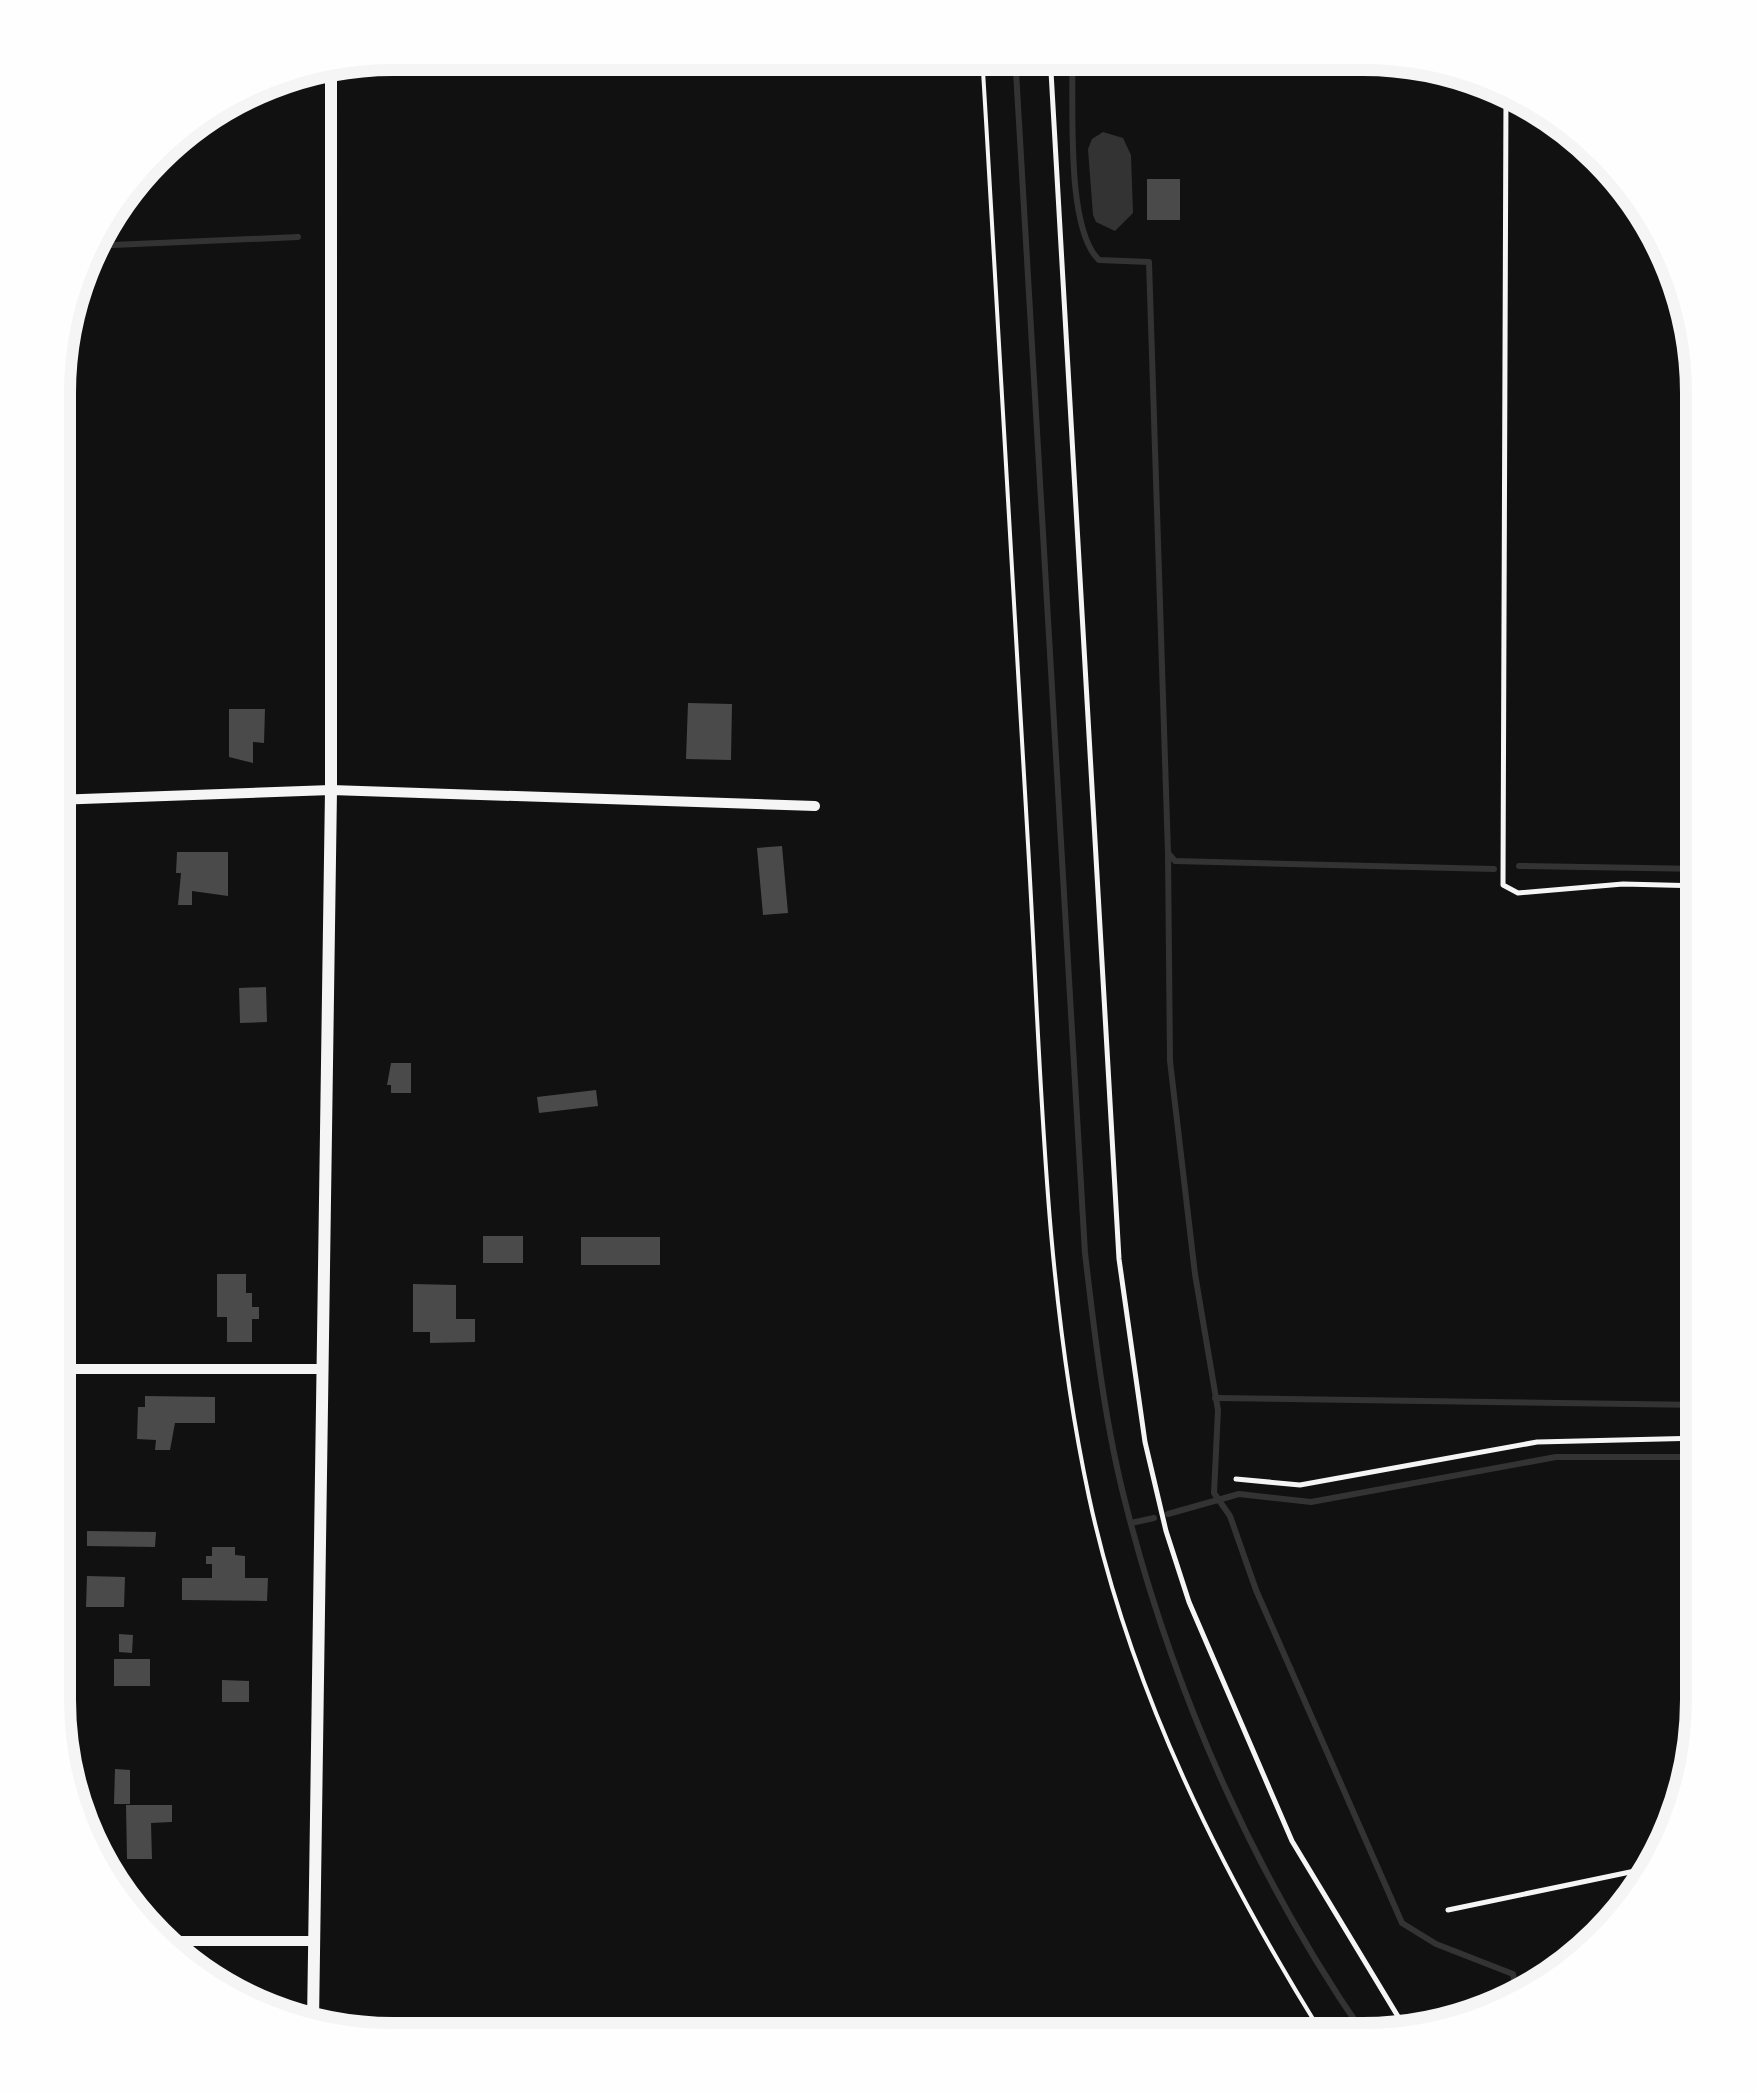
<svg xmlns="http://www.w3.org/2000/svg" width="1756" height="2093" font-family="'Sofia Sans Condensed',sans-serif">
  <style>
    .water { fill: #333 }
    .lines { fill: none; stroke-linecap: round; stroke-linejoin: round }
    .stream { stroke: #333; stroke-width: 6 }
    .building { fill: #4a4a4a }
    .path { stroke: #f5f5f5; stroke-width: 4 }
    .service { stroke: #f5f5f5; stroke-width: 5 }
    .minor { stroke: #f5f5f5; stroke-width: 10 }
    .tertiary { stroke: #f5f5f5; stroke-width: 12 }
    .rim { fill: none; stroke: #f5f5f5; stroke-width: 12 }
  </style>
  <rect width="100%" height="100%" fill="#111"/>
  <path class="water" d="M1103,132L1123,138L1131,155L1133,213L1115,231L1096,222L1093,215L1088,149L1092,139Z"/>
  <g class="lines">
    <g class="stream">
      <path d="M1015,54L1085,1253C1095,1338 1105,1426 1127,1509C1175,1696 1257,1881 1368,2040"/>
      <path d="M1072,55C1074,103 1065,228 1099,260L1149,262L1168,853L1175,861L1494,869"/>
      <path d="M90,246L298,237"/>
      <path d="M1168,853L1170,1061L1195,1274L1218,1410L1214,1493L1230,1516L1256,1590L1402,1923L1436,1944L1513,1974L1518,1999"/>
      <path d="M1519,866L1703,869"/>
      <path d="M1215,1398L1703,1405"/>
      <path d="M1168,1514L1239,1494L1311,1502L1556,1457H1703"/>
      <path d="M1131,1523L1154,1518"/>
    </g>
  </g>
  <g class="building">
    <rect x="1147" y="179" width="33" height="41"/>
    <path d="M688,703L732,704L731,760L686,759Z"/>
    <path d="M229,709H265L264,743L253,742V763L229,757Z"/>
    <path d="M782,846L788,913L763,915L757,848Z"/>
    <path d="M177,852H228V896L192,891V905H178L181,873H176Z"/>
    <path d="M266,987L267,1022L240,1023L239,988Z"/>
    <path d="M391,1063H411V1093H391V1085H387Z"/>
    <path d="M596,1090L598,1106L539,1113L537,1097Z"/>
    <rect x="483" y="1236" width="40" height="27"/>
    <rect x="581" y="1237" width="79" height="28"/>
    <path d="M217,1274H246V1293H252V1307H259V1319H252V1342H227V1317H217Z"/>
    <path d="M413,1284L456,1285V1319H475V1342L430,1343V1332H413Z"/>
    <path d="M145,1396L215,1397V1423H175L170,1450H155L156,1440L137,1439L138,1407H145Z"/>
    <path d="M87,1531L156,1532L155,1547L87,1546Z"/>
    <path d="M212,1547H235V1555L245,1556V1578H268L267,1601L182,1600V1578H212V1564H206V1556H212Z"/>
    <path d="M87,1576L125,1577L124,1607H86Z"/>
    <path d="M119,1634L133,1635L132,1653L119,1652Z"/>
    <rect x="114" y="1659" width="36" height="27"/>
    <path d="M222,1680L249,1681V1702H222Z"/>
    <path d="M115,1769L130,1770V1804H114Z"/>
    <path d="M126,1805H172V1822L151,1823L152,1859H127Z"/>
  </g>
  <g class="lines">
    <path class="path" d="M982,54C998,317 1012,580 1028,844C1041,1062 1043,1282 1089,1497C1131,1692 1221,1872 1326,2040"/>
    <g class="service">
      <path d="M1050,54L1119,1259L1145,1442L1166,1531L1189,1602L1292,1841L1408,2033"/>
      <path d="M1506,92L1503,885L1518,893L1623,884L1703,886"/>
      <path d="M1236,1479L1300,1485L1537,1442L1703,1438"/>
      <path d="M1448,1910L1659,1866"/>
    </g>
    <g class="minor">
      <path d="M54,800L331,790L815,806"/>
      <path d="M53,1369H322"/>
      <path d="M169,1941H312"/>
    </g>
    <path class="tertiary" d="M313,2022L331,790V63"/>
  </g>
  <path d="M0 0H1756V2093H0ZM393 70H1363A323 323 0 0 1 1686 393V1700A323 323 0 0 1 1363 2023H393A323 323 0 0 1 70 1700V393A323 323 0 0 1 393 70Z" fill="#fefefe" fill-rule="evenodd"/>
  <path class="rim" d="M393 70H1363A323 323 0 0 1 1686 393V1700A323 323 0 0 1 1363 2023H393A323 323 0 0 1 70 1700V393A323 323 0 0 1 393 70Z"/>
</svg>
